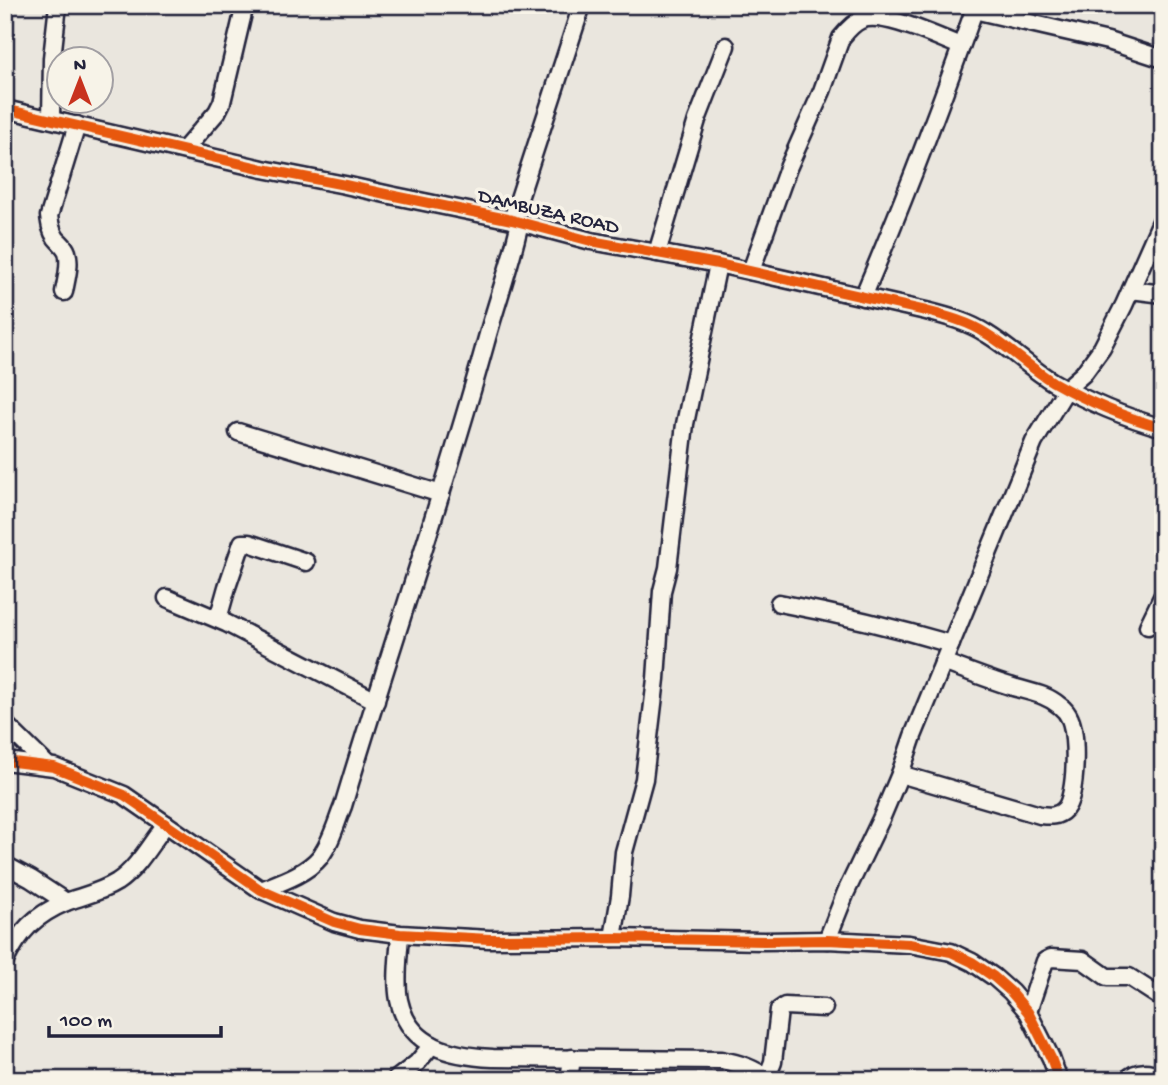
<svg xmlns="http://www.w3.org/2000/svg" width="1168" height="1085" font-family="'Gochi Hand',sans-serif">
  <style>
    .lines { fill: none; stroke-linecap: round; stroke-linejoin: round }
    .minor-casing { stroke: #22223b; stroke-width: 21 }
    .minor { stroke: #f7f3e8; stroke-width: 16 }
    .cycleway-casing { stroke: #f7f3e8; stroke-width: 15 }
    .cycleway { stroke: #e8590c; stroke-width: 10 }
    .labels { text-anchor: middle; stroke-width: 7; stroke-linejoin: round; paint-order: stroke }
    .street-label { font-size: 21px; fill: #22223b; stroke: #f7f3e8 }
  </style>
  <rect width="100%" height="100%" fill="#eae6de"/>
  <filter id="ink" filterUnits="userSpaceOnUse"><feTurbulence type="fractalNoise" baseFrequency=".0143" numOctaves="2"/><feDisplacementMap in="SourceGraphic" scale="14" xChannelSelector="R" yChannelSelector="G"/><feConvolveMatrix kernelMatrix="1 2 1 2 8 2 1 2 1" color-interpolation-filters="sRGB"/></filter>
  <g filter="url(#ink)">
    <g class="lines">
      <g class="minor-casing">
        <g id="minor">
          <path d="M974,10L1108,41L1163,59"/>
          <path d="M5,109L263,169L345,185L390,195L512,220L591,241L718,264L926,311C946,316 969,322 987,334C1010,348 1030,368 1053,382C1088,402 1124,417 1163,428"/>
          <path d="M51,119L52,58L58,5"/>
          <path d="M184,150L217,112L222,102L245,5"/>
          <path d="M512,220L582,5"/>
          <path d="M657,253L697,120L726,46"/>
          <path d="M751,271L788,168L822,91L841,38C846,32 853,23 861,20C882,10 939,38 961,46"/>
          <path d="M1131,290L1163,294"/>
          <path d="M64,292C66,280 71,264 67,252C65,246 60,243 56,238C51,231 50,224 49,216L77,125"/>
          <path d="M863,297C904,201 941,104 976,5"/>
          <path d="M238,432L441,494"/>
          <path d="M167,598L226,623L376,701"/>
          <path d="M779,603C838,614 893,627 951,644"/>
          <path d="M218,619L227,587L242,543H249L306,562"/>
          <path d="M1148,626L1163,595"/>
          <path d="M5,724L46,764"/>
          <path d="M5,761L54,767L124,795L261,890L334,922L360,929L400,934L489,939L613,938L764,941L827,940L909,944L951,952L972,962L994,977L1011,992L1028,1012L1051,1058L1059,1080"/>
          <path d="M900,774L1040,815C1049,816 1058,817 1065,809C1077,795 1077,735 1070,719C1068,714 1064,709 1060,706C1045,693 1028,692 1010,686C987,679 965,670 943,662"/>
          <path d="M5,865L31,879L66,902"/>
          <path d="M261,890C281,882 306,874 320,857C331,843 336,823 343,806C389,652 442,500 485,345C496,304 511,264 520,222"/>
          <path d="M400,934C399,955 395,979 399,1000C409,1048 453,1056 493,1058L721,1060C739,1063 755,1068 769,1080"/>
          <path d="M613,938L620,896L624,852L644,779L656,679L662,591L668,568L685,424L718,264"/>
          <path d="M827,940L846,892L881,819L900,774L913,736L1034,442L1067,388L1083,374L1102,348L1124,305L1163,217"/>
          <path d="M5,961C19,932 35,915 66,902C83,896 101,892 117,882C138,868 150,844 166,824"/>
          <path d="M1028,1012L1045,961L1051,958L1083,960L1107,977H1129L1163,999"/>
          <path d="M767,1077L773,1062L779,1010L785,1006L824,1008"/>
          <path d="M395,1080L417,1063L432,1045"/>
          <path d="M569,1080L572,1058"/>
          <path d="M1126,1080C1138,1069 1149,1071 1163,1077"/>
        </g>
      </g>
      <use href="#minor" class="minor"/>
      <g class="cycleway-casing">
        <g id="cycleway">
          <path d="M5,109L263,169L345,185L390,195L512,220L591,241L718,264L926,311C946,316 969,322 987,334C1010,348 1030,368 1053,382C1088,402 1124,417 1163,428"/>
          <path d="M5,761L54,767L124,795L261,890L334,922L360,929L400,934L489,939L613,938L764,941L827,940L909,944L951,952L972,962L994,977L1011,992L1028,1012L1051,1058L1059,1080"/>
        </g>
      </g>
      <use href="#cycleway" class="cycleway"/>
    </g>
  </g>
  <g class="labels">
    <g class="street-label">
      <text transform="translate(549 210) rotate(13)" y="7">DAMBUZA ROAD</text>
    </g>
  </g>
  <rect width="1168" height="1085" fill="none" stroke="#f7f3e8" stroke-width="28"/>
  <rect x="14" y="14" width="1140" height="1057" fill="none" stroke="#22223b" stroke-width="2.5" filter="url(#ink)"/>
  <g transform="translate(80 80)"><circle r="33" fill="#f7f3e8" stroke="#a29fa3" stroke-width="2"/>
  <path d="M0-5L12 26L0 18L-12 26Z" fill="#c8321e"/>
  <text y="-10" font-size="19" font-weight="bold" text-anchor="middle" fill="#22223b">N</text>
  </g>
  <path d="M49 1026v10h172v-10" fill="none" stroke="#22223b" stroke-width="3.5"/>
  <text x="60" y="1026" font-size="21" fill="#22223b" stroke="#f7f3e8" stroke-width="5" paint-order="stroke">100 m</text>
</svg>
